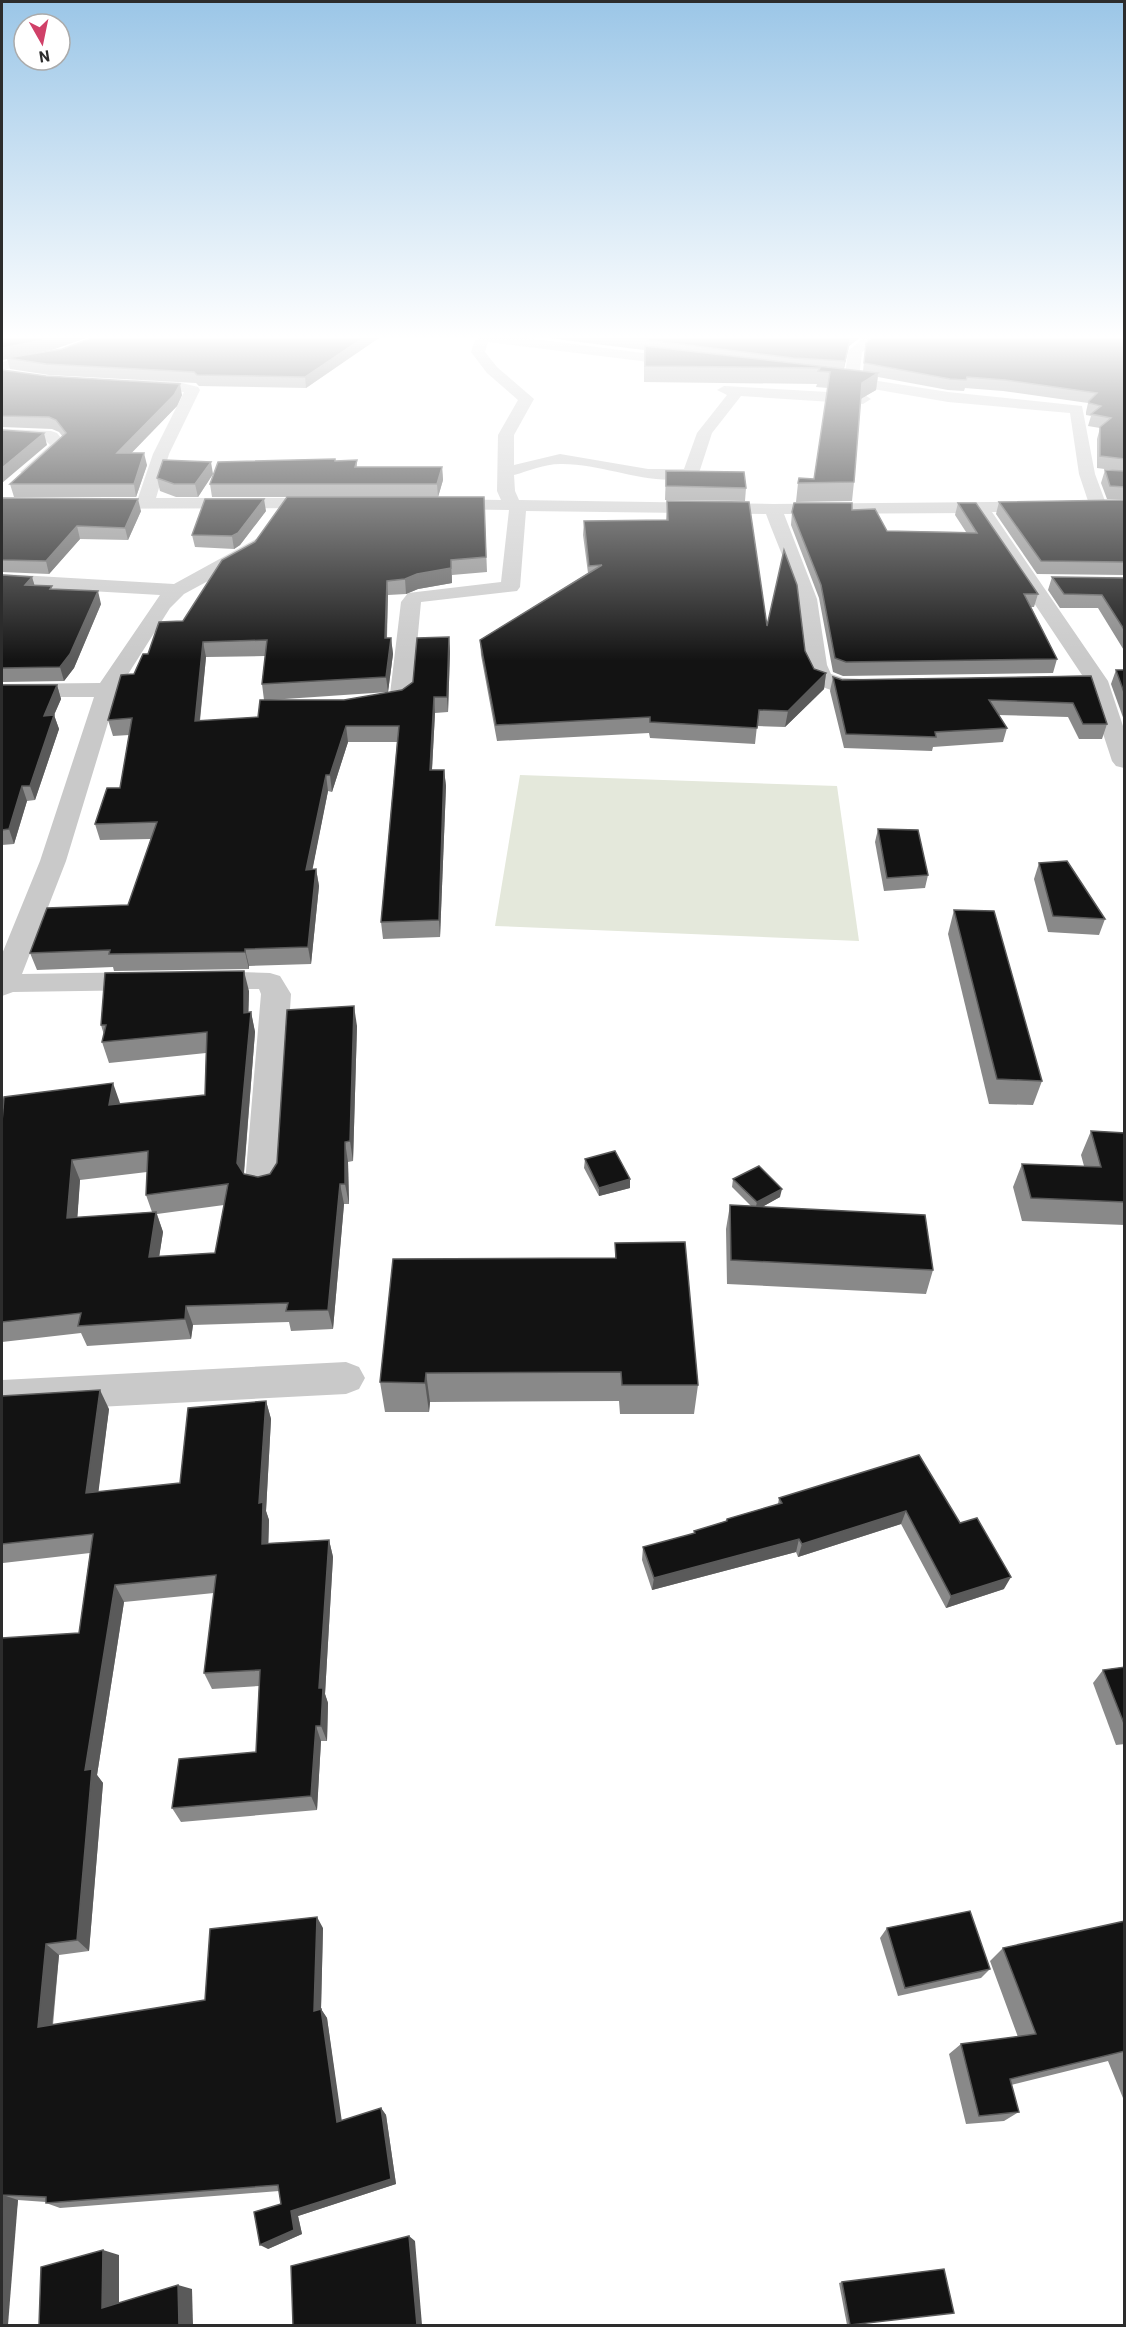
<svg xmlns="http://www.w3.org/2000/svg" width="1126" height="2327" font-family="Barlow,sans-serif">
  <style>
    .green { fill: #e4e8db }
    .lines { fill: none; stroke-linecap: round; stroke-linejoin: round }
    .minor { fill: #c9c9c9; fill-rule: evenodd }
    .wall { fill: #898989; fill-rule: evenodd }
    .shaded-wall { fill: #5a5a5a }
    .building { fill: #131313; stroke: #5a5a5a; stroke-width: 1.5; fill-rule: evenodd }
  </style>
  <rect width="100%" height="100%" fill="#fff"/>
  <path class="green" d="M520,775L837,786L859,941L495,926Z"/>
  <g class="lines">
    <g class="minor">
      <path d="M102,335H122L64,358L2,370V362L56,351Z"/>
      <path d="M481,335H505L689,359L696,363L689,367L488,342L485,352L497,367L534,399L514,435V465L560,454L648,469H684L697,433L727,395L717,390L724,386L863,394L871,399L863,404L741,396L712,433L698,476C650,489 607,463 560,464C544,464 529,471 514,475L515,491L519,500L773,504L1088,501L1079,474L1070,413L948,402L827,381L825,378L827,375L845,376L848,351L867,335H883L862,352L859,378L948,392L1082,406L1095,474L1105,501H1124V511L992,512L1108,681L1124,729V768L1116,766L1112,761L1088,688L1039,687L1036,682L1039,677L1082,675L974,513L784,514L817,599L827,665L831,674L843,678L884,680L887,685L884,690C872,693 859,692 847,692C793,692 805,638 797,600C791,572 776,542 766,514L526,511L520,587L517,591L421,602L412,697C402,712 372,714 355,710L352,705L355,700L390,694L401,602L408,593L501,582L509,510L438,509L429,504L438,499L501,500L497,491L498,435L518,400L487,373L471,352L475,340Z"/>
      <path d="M135,380L178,382L198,387L200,390L169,454L156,498H327L336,503L327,508L2,509V499L138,498L153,454L184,392L130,387L128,384L130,381Z"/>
      <path d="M2,429L51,431L57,433L67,445L34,476L28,477L20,472L50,445L46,441L2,439Z"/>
      <path d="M256,539L265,545L256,555L184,594L170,608L118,690L66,861L22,974L148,972L158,975L162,981L158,987L148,990L13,992L2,996V954L40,861L94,697H2V684L100,683L160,595L2,586V574L174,584Z"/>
      <path d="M202,971L270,973L280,976L291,994L279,1183L274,1192L262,1195L250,1192L245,1183L261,994L259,989H202L192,986L188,980L192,974Z"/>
      <path d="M346,1362L359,1367L365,1378L359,1389L346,1394L2,1412V1380Z"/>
    </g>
  </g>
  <g class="wall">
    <path d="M2,335L55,349L18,356L383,335L306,388L199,386L196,383L49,375L10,369L7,359L2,360V370L182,395L177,406L131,453L147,465L136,497H14L10,484L63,437L59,432L52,429L2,427Z"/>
    <path d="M524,335H863L849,346L844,369L863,371L866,343L1125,335V499H1107L1101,483L1105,470L1120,471L1097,468V439L1100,428L1088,426L1091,416L1086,415V412L1088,403L1003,391L965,388L964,391L948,390L878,377L876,390L860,399L854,482L852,501L796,502L798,483L814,479L828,388L816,387L817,384L644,382V350Z"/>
    <path d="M357,460V467H442L443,480L438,497H212L210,484L336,461Z"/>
    <path d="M666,471L746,488L745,501L665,500Z"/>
    <path d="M213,474L198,497H176L160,491L157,478Z"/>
    <path d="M484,497L487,572L452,575V583L418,589L406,594L388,595L387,638H391L393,654L388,692L270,700H344L402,690L413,682L449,637L450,652L448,712L435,713L432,770H444L446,786L440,937L383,939L381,922L397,742H348L332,792L328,791L312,870L316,869L319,886L311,964L249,966V969L114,971L113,967L37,970L30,953L128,905L151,839L100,840L95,824L120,788L129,735L113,736L108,720L134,674L148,654L183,621ZM265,656L262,684L264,700L258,717L200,721L206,657Z"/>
    <path d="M2,498L141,511L128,540L80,539L49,574L2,572Z"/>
    <path d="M1125,500V575L1037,574L996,514L999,502Z"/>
    <path d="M667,501L767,626L805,651L814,669L826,673L824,689L785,727L757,726L755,744L650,738L649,733L497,741L481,655L480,640L588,573L583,535L584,521L666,520Z"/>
    <path d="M958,503L1038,594L1034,607H1031L1057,659L1053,673L843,676L833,672L819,598L791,525L792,512L852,510L887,531L966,532L955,515Z"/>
    <path d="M266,511L240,545L234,549L195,547L192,535Z"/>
    <path d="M2,575L32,577L34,585L53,589L101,604L74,668L64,681L2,682Z"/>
    <path d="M1052,577L1125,578V652L1098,608H1060L1048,590Z"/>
    <path d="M1116,670H1125V723L1111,684Z"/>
    <path d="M1091,676L1107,724L1102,739H1079L1068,717L998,715L1007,728L1003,742L933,747L932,751L844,748L830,691L833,677L842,680Z"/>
    <path d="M2,685H57L61,699L54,715L59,729L35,800L27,801L14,844L2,845Z"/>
    <path d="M878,829L928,875L925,888L884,891L875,842Z"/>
    <path d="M1039,863L1105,919L1099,935L1048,932L1034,879Z"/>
    <path d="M954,910L1042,1081L1033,1105L989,1104L948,934Z"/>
    <path d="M249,991L248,1012H251L255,1032L244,1174L258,1177L270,1174L357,1026L353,1161L348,1162L349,1204H344L333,1329L291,1331L289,1322L193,1325L191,1339L87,1346L81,1333L2,1342V1122L120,1103V1104L205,1095L206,1053L109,1063L102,1042L104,1035L101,1025ZM147,1172L146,1195L152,1212L77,1218L80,1180ZM224,1205L215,1253L159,1257L163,1232L157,1214Z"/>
    <path d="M1091,1131L1125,1133V1225L1022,1221L1013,1187L1022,1164L1084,1166L1081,1155Z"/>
    <path d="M585,1159L630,1188L599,1196L584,1168Z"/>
    <path d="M733,1179L780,1197L762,1207L933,1270L926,1294L727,1284L726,1229L730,1205L751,1206L732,1187Z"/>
    <path d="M615,1243L698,1385L694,1414H620L619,1401L430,1402L429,1412H385L380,1382L615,1258Z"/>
    <path d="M2,1396L109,1409L98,1492L180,1483L266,1401L271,1419L266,1511L269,1520L268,1543L329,1540L333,1557L325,1694L328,1703L327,1741H321L317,1810L181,1822L172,1808L256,1752L259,1686L212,1689L204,1673L214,1593L124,1602L97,1775L103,1783L89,1951L59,1955L53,2025L205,2000L323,1928L321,2009L327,2018L341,2121L381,2108L386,2115L396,2184L298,2216L302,2234L268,2249L281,2204L279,2191L60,2208L46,2203V2202L18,2200L2,2325V1638L79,1633L90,1553L3,1563L2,1561Z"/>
    <path d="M919,1455L960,1523L1004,1589L946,1608L901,1524L798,1557L796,1552L652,1590L642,1560L643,1547L694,1534V1531L726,1521L727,1519L778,1504L779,1498Z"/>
    <path d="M1125,1667V1744L1116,1745L1093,1683L1103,1670Z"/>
    <path d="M1125,1921V2103L1108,2061L1011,2085L1019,2112L1004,2121L966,2124L949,2054L961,2044L1018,2037L990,1961L1003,1948Z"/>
    <path d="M887,1928L990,1969L981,1978L898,1996L880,1938Z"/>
    <path d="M842,2282L857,2325H847L839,2283Z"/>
  </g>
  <g class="shaded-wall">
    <path d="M62,335H95L55,349L2,360V380V348Z"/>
    <path d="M367,335H383L306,388L305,377Z"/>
    <path d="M851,335H863L849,346L843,372L845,361Z"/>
    <path d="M878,373L876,390L859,400L862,383Z"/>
    <path d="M180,384L182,395L177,406L120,465L117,453Z"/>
    <path d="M44,433L47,445L2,483V468Z"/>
    <path d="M144,453L147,465L136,497L134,484Z"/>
    <path d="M211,462L213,474L198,497L195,484Z"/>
    <path d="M442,467L443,480L438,497L437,484Z"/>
    <path d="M138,499L141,511L128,540L125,528Z"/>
    <path d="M264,499L266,511L240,545L234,549L232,536Z"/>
    <path d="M77,526L80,539L49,574L46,561Z"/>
    <path d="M451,560L452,583L418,589L406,594L405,579Z"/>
    <path d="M32,577L36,590L25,585Z"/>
    <path d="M387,581L388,595L386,654L385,638Z"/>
    <path d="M98,591L101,604L74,668L64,681L60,667Z"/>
    <path d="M449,637L450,652L448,712L447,697Z"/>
    <path d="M391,638L393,654L388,692L386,677Z"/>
    <path d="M203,642L206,657L198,737L195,721Z"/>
    <path d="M826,673L824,689L785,727L788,711Z"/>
    <path d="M57,685L61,699L54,715L59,729L35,800L30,786L44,716Z"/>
    <path d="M434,697L435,713L431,787L430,770Z"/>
    <path d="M346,726L348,742L332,792L330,775Z"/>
    <path d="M444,770L446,786L440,937L439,920Z"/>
    <path d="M326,775L328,791L309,887L306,870Z"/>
    <path d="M22,786L27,801L14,844L9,829Z"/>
    <path d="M316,869L319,886L311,964L308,947Z"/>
    <path d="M245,949L249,966V969L245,952Z"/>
    <path d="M244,971L249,991L248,1033L244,1013Z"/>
    <path d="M354,1006L357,1026L353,1161L350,1141Z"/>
    <path d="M251,1012L255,1032L243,1183L237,1163Z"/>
    <path d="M113,1083L120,1103L116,1126L109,1105Z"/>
    <path d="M345,1142L348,1162L349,1204L345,1184Z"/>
    <path d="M72,1160L80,1180L76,1238L67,1218Z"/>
    <path d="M630,1179V1188L599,1196V1188Z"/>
    <path d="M340,1184L344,1204L333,1329L328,1310Z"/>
    <path d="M782,1189L780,1197L755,1211L757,1202Z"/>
    <path d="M156,1212L163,1232L156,1277L149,1257Z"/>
    <path d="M186,1306L193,1325L191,1339L185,1319Z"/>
    <path d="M426,1373L430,1402L429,1412L425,1383Z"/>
    <path d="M100,1390L109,1409L96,1511L86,1493Z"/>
    <path d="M266,1401L271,1419L266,1511L269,1520L268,1561L262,1544L259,1503Z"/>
    <path d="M906,1511L901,1524L798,1557L802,1544Z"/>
    <path d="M799,1539L796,1552L652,1590L654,1578Z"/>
    <path d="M329,1540L333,1557L325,1694L328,1703L327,1741L321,1726L319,1688Z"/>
    <path d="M1011,1577L1004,1589L946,1608L951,1596Z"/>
    <path d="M115,1585L124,1602L97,1775L103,1783L89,1951L77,1940L85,1770Z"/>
    <path d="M316,1726L321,1741L317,1810L311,1796Z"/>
    <path d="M317,1917L323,1928L321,2009L327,2018L343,2129L337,2122L314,2011Z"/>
    <path d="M46,1944L59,1955L51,2037L38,2027Z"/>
    <path d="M381,2108L386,2115L396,2184L298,2216L302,2234L268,2249L260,2245L291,2211Z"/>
    <path d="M3,2195L18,2200L8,2325H2V2207Z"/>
    <path d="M409,2236L415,2241L422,2325H417Z"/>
    <path d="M103,2250L119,2255V2311L102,2308Z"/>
    <path d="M178,2285L192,2289L193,2325H179Z"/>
  </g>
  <g class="building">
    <path d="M2,335H62L53,338L2,348Z"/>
    <path d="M99,335H367L305,377L197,375L194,372L46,364L7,358L62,349Z"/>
    <path d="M608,335H851L845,361L793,358Z"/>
    <path d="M875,335H1125V459L1100,456V427L1111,418L1091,414L1101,406L1089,403V401L1097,393L1005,380L967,377L966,380L950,379L864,363L866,343Z"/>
    <path d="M645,346L878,373L862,383L854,482L798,483L799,478L814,479L830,372L818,371L820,368L645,366Z"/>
    <path d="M2,370L46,376L180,384L174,395L117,453H144L134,484H10L66,433L56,420L49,417L2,416Z"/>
    <path d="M2,430L44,433L2,468Z"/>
    <path d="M335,459V461L357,460L355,467H442L437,484H210L218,462Z"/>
    <path d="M163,460L211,462L195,484H174L157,478Z"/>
    <path d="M1105,470L1125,471V487L1110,486Z"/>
    <path d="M666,471L744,472L746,488L666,486Z"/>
    <path d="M287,497H484L486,557L451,560V568L417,574L405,579L387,581L385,638H391L386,677L262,684L267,640L203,642L195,721L258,717L260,700H344L402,690L413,682L417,638L449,637L447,697H434L430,770H444L439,920L381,922L399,726H346L330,775H326L306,870L316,869L308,947L245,949V952L109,954L110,950L30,953L47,908L128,905L157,822L95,824L107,788H120L132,718L108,720L121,675L134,674L143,654H148L159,622L183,621L222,560L255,542Z"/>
    <path d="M2,498L138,499L125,528L77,526L46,561L2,560Z"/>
    <path d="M205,499H264L238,533L232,536L192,535Z"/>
    <path d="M1125,500V562L1041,561L999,502Z"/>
    <path d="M667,501L749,502L767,626L784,550L797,585L805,651L814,669L826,673L788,711L759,710L757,728L650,722V717L496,725L480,640L602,565L589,566L584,521L668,520Z"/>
    <path d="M794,503H852V510L875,509L887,531L977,533L958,503H976L1038,594H1024L1057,659L846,662L835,658L821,585L792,512Z"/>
    <path d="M2,575L32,577L25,585L52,586L50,589L98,591L70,654L60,667L2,668Z"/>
    <path d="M1052,577L1125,578V631L1102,595L1064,594Z"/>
    <path d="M1116,670H1125V695Z"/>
    <path d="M1091,676L1107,724H1083L1073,703L989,700L1007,728L935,732L936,737L846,734L833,677L842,680Z"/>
    <path d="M2,685H57L44,716L54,715L30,786H22L9,829L2,830Z"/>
    <path d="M878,829L918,830L928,875L887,878Z"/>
    <path d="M1067,861L1105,919L1053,916L1039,863Z"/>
    <path d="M954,910L994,911L1042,1081L997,1079Z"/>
    <path d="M244,971V1013L251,1012L237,1163L244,1174L258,1177L270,1174L277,1163L287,1010L354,1006L350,1141L345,1142V1184H340L328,1310L286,1311L288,1303L186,1306L185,1319L78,1326L81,1313L2,1322V1122L4,1097L113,1083L109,1105L205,1095L207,1032L102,1042L106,1025H101L105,973ZM148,1151L146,1195L228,1184L215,1253L149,1257L156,1212L67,1218L72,1160Z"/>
    <path d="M1091,1131L1125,1133V1202L1031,1198L1022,1164L1101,1167Z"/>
    <path d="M615,1151L630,1179L599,1188L585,1159Z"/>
    <path d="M759,1166L782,1189L757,1202L733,1179Z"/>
    <path d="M730,1205L925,1215L933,1270L731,1260Z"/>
    <path d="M685,1242L698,1385H622L621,1372L426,1373L425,1383L380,1382L393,1259L616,1258L615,1243Z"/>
    <path d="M100,1390L86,1493L180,1483L188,1408L266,1401L259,1503L263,1502L262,1544L329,1540L319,1688H323L321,1726H316L311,1796L172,1808L179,1759L256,1752L260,1670L204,1673L216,1575L115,1585L85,1770L92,1769L77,1940L46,1944L38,2027L205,2000L210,1929L317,1917L314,2011L321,2009L337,2122L381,2108L391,2179L291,2211L294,2230L260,2245L254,2212L281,2204L278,2185L46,2203V2197L3,2195L2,2207V1638L79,1633L93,1534L2,1544V1396Z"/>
    <path d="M919,1455L960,1523L977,1518L1011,1577L951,1596L906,1511L802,1544L799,1539L654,1578L643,1547L695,1533L694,1531L727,1521V1519L782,1503L779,1498Z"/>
    <path d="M1125,1667V1726L1103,1670Z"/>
    <path d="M970,1911L990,1969L905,1988L887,1928Z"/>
    <path d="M1125,1921V2051L1010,2079L1019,2112L979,2116L961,2044L1036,2034L1003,1948Z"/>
    <path d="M409,2236L417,2325H293L291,2266Z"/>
    <path d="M103,2250L102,2308L178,2285L179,2325H39L41,2267Z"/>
    <path d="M944,2269L954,2313L850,2325L842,2282Z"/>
  </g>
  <linearGradient id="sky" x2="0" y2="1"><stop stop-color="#9bc6e7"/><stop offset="0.51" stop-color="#fff"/><stop offset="1" stop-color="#fff" stop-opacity="0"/></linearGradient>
  <rect width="1126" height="661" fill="url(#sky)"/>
  <rect width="1126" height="2327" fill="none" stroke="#2c2c2c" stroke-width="6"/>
  <g transform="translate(42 42) rotate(171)"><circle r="28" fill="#ffffff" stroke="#ababab" stroke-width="1.5"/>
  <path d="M0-4.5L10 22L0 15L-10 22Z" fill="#d04068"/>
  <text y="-9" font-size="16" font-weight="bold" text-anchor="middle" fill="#2c2c2c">N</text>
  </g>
</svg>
